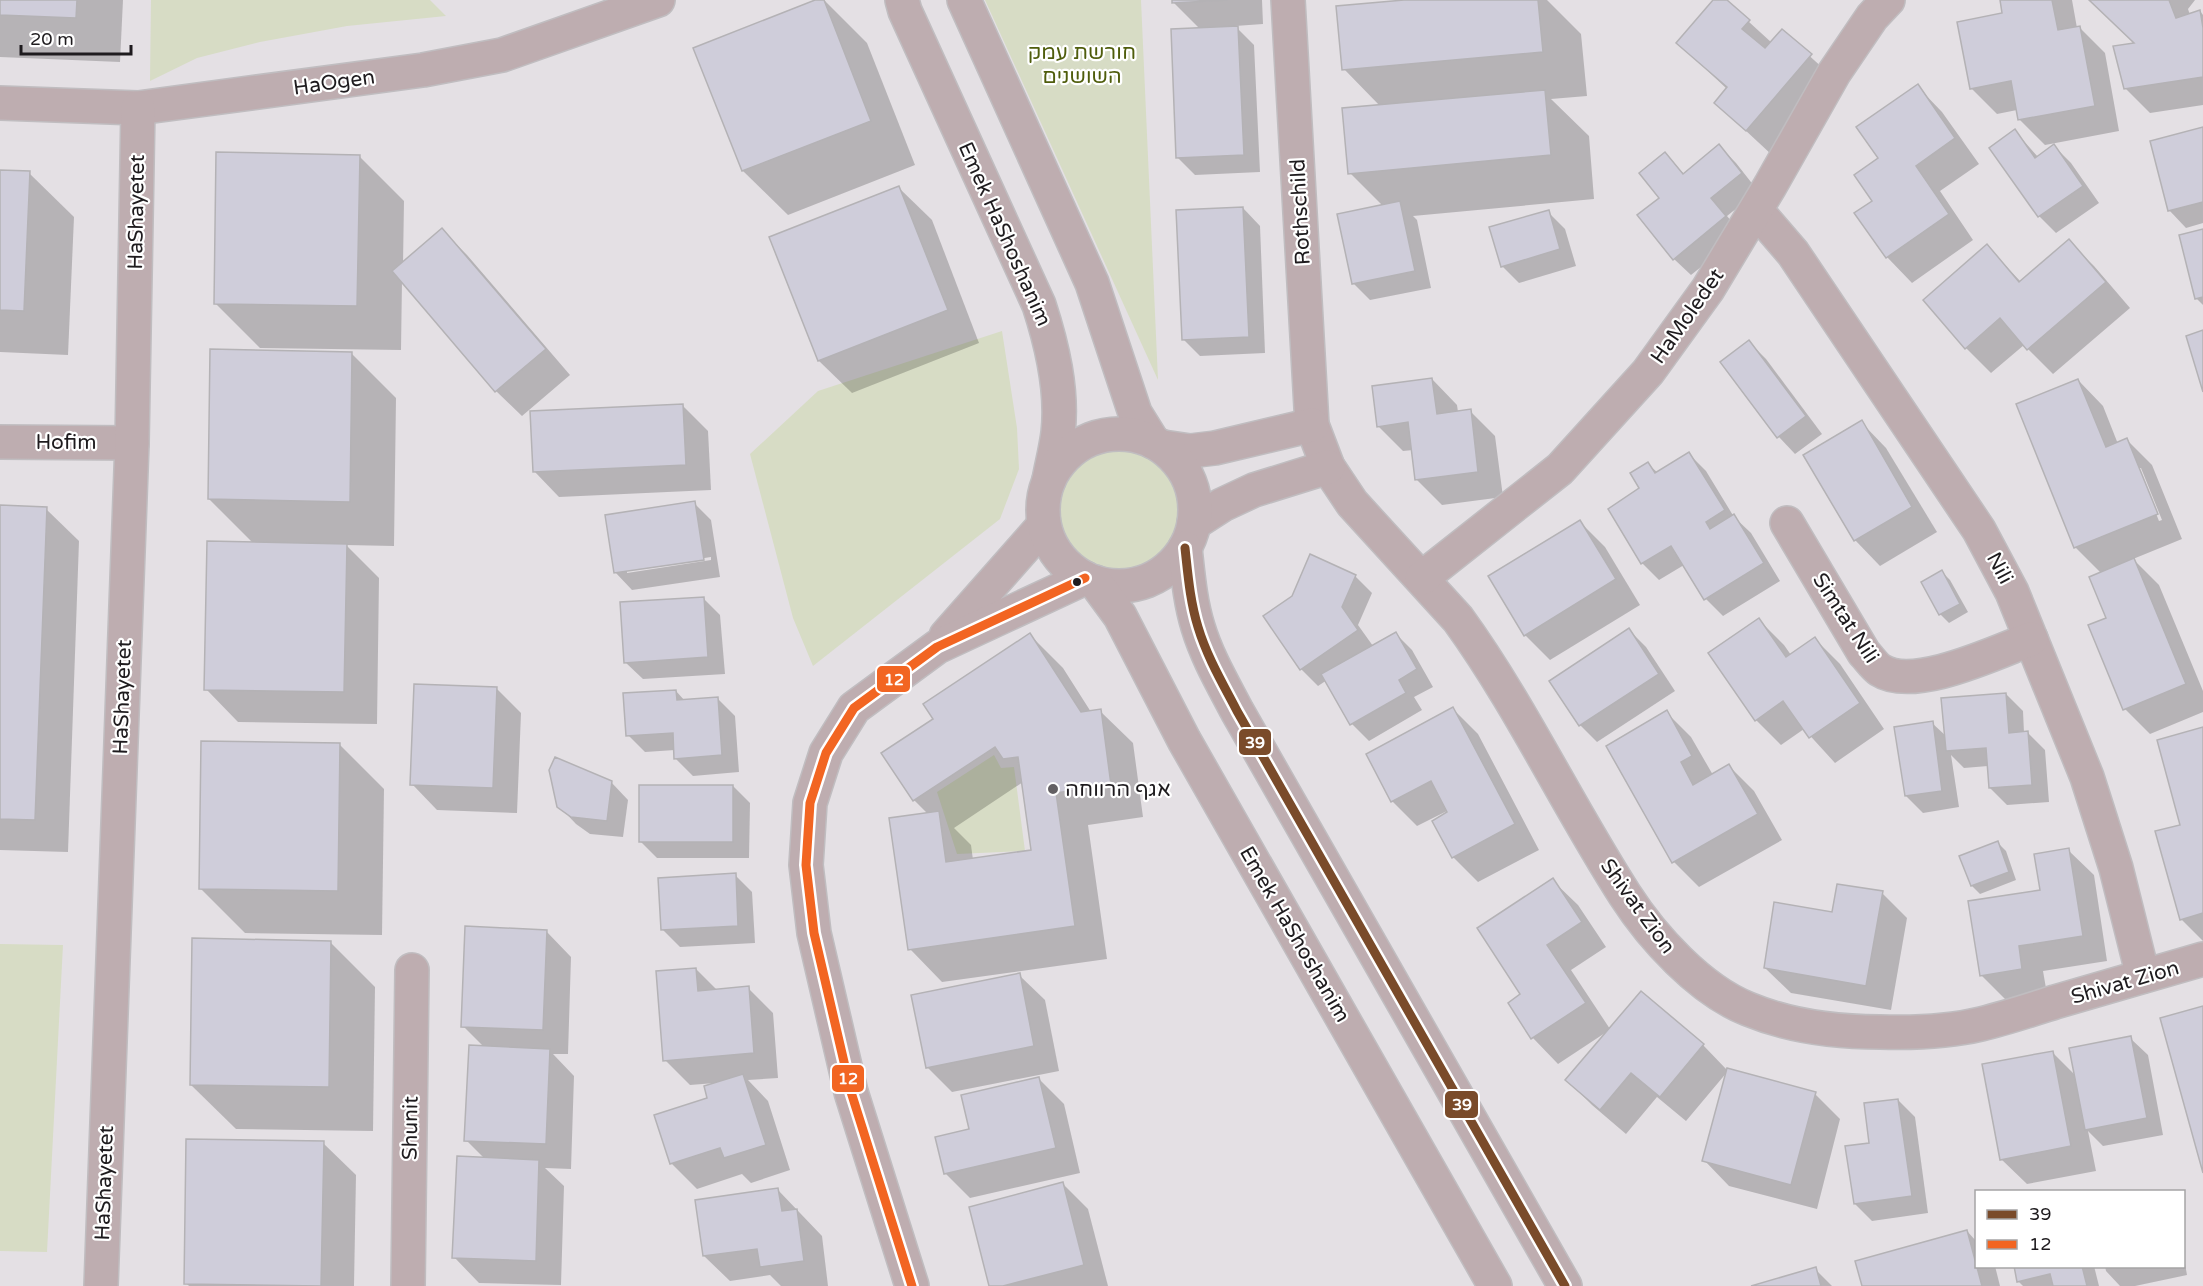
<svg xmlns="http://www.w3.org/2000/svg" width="2203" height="1286" font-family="'Varela Round','Noto Sans Hebrew',sans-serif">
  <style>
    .green { fill: #d7dcc5 }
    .shadow { fill: #0003; fill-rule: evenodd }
    .building { fill: #cfcdda; stroke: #b4b2b5; stroke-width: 1.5 }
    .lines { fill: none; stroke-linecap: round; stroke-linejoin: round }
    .minor-casing { stroke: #c0bdc0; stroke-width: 36 }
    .tertiary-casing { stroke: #c0bdc0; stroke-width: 36 }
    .minor { stroke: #beadb0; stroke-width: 33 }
    .tertiary { stroke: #beadb0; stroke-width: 33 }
    .bus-1-casing { stroke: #fff; stroke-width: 14 }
    .bus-2-casing { stroke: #fff; stroke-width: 14 }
    .bus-1 { stroke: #7a4b2a; stroke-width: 9 }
    .bus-2 { stroke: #f26522; stroke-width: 9 }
    .bus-dot { fill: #1e1b1e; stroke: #fff; stroke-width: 2 }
    .poi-dot { fill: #636063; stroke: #fff; stroke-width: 2 }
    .labels { text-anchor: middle; stroke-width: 4.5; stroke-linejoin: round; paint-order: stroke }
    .park-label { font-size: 21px; fill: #4f5d0c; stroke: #fff }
    .street-label { font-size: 21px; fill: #1e1b1e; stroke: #fff }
    .poi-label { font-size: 21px; fill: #1e1b1e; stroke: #fff; text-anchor: start }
    .line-badge { stroke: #fff; stroke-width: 2 }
    .badge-label { font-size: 16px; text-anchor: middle; font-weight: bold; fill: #fff }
  </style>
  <rect width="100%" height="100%" fill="#e4e0e4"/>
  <g class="green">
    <path d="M151,0H430L446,16L347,26L260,42L197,58L150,81Z"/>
    <path d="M985,0H1141L1158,380Z"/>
    <path d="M1002,331L1017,428L1019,469L1000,519L813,666L793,618L750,454L818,391Z"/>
    <circle cx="1119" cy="510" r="60"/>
    <path d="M994,755L1001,768L1014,767L1025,851L957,854L937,792Z"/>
    <path d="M0,944L63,945L47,1252L0,1251Z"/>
  </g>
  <g class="shadow">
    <path d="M0,0H123L120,62L0,57Z"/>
    <path d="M819,0H824L867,43L915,165L788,215L743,171L695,48Z"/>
    <path d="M1174,0H1262L1263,24L1235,26L1254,45L1260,172L1195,175L1178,158L1200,29L1174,3Z"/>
    <path d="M1420,0H1547L1581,34L1587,96L1551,99L1589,136L1594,199L1413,216L1417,220L1431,288L1370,300L1353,283L1383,206L1350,173L1380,106L1344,69Z"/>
    <path d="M1715,0H1725L1772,43L1782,31L1836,80L1772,155L1716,103L1727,89L1678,43Z"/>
    <path d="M2001,0H2072L2077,28H2080L2105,53L2119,131L2045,145L2019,119L2017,110L1997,114L1971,88L2004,14Z"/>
    <path d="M2091,0H2195L2188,9L2190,15L2200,11L2203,15V105L2150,113L2125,88L2137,44Z"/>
    <path d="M1917,86L1942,112L1979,164L1940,191L1973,240L1912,283L1887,257L1856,214L1875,201L1880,159Z"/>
    <path d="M2203,129V223L2186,228L2169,210Z"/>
    <path d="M2015,131L2038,157L2054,146L2071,163L2099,203L2056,233L2039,216Z"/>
    <path d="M1719,146L1736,163L1758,191L1727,216L1742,234L1691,275L1674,259L1665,154L1684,174Z"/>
    <path d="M359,156L404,201L403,264L442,230L467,255L570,375L522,416L496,391L402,280L401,350L260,348L215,303Z"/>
    <path d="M0,172L29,173L74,217L68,355L0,352Z"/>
    <path d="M899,188L932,220L979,343L852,393L819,361Z"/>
    <path d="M1243,208L1260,226L1265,353L1200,356L1183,339Z"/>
    <path d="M1548,212L1565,229L1576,266L1519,283L1502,266Z"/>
    <path d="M2203,231V305L2196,298Z"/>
    <path d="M2068,241L2094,266L2130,308L2053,374L2024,345L1991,373L1966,348L1925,300L1987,246L2021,282Z"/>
    <path d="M1749,342L1766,359L1822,434L1795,454L1779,437Z"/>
    <path d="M352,354L396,398L394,546L346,545L379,578L377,724L238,722L206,689L254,544L209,499Z"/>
    <path d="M1432,379L1457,405L1458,412L1470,411L1495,436L1503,497L1442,505L1416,479L1413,450L1403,451L1378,426Z"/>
    <path d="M2078,380L2103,406L2118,444L2127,440L2152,465L2182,539L2133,559L2159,585L2203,691V712L2150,734L2125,709L2101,573L2075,547ZM2138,468H2141L2162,520L2159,521Z"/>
    <path d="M683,406L708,431L711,490L559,497L534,471Z"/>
    <path d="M1861,422L1886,448L1937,532L1880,566L1855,540L1805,456Z"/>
    <path d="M1689,454L1706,471L1734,517L1751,533L1780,581L1723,616L1706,599L1684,565L1659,580L1642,563L1648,464L1658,473Z"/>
    <path d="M694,503L711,520L720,577L632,590L615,572ZM711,557V560L627,573V570Z"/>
    <path d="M0,507L46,509L79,541L68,852L0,850Z"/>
    <path d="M1580,522L1605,547L1640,605L1550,660L1525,635Z"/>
    <path d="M1942,572L1950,580L1968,612L1949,623L1940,614L1923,582Z"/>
    <path d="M1355,576L1372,593L1358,625L1373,646L1395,633L1412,650L1433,687L1414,697L1422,710L1369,741L1352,724L1327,680L1318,686L1301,669Z"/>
    <path d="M703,598L720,615L725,674L643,679L625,662Z"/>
    <path d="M1759,620L1784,645L1791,655L1815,639L1840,664L1884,729L1835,763L1804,729L1781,745L1756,720Z"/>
    <path d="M1629,630L1646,647L1675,691L1597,742L1580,725Z"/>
    <path d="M1030,635L1063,668L1091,712L1100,711L1133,743L1143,817L1088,825L1107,959L942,982L910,949L928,814L914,800L935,719ZM1023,782L1033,851L973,860L971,845L954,828Z"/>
    <path d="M496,688L521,713L517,813L437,810L412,784Z"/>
    <path d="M676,691L685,701L718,699L735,716L739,772L693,776L676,759L675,750L645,752L628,735Z"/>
    <path d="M2006,694L2023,711L2024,733H2028L2045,750L2049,802L2007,805L1990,788L1988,766L1964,768L1951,755L1959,807L1923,813L1906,796L1932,723L1946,736Z"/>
    <path d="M1453,709L1478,734L1539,850L1478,882L1453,857L1447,811L1417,826L1392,801Z"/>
    <path d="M1666,712L1691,737L1713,775L1729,766L1754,791L1782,840L1699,887L1674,862Z"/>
    <path d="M2203,729V941L2181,919L2182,826Z"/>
    <path d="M340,745L384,789L382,935L245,933L200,888Z"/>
    <path d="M611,782L628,800L623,837L590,834L576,824L559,806Z"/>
    <path d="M733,786L750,803L749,858H657L640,841Z"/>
    <path d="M1998,843L2006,851L2016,880L1980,894L1972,886Z"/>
    <path d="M2068,850L2094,875L2107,961L2043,971L2047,994L2006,1000L1981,975L2041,892Z"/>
    <path d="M735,875L752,892L755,943L680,947L663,930Z"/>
    <path d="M1552,880L1578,905L1606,947L1571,970L1610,1029L1641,993L1703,1045L1727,1070L1815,1094L1840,1119L1817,1209L1729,1186L1704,1160L1728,1071L1686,1121L1657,1097L1626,1134L1592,1105L1567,1080L1608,1031L1558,1064L1533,1038L1510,1003L1522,995Z"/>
    <path d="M1882,893L1907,918L1891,1010L1791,993L1765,968L1833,914Z"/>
    <path d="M546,931L571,957L568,1054H553L574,1076L571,1169L545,1168L564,1186L561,1285L479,1283L454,1257L485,1159L466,1140L484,1047L463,1026Z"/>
    <path d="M330,942L375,987L373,1131L236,1129L191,1085Z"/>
    <path d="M696,969L717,990L748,988L773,1013L778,1078L748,1080L768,1101L790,1170L751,1183L742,1174L697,1189L672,1164L656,1116L709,1099L715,1083L690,1085L665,1060Z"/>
    <path d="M1019,975L1045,1000L1059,1071L952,1092L927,1067Z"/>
    <path d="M2130,1038L2148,1055L2163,1135L2103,1146L2088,1131L2096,1171L2027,1184L2001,1159L2052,1052L2076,1076Z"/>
    <path d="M1039,1079L1064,1104L1080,1173L970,1198L945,1173L971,1131Z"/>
    <path d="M1898,1100L1915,1117L1928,1213L1872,1221L1855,1204L1871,1144Z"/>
    <path d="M323,1143L356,1175L354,1286H189L186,1283Z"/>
    <path d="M1063,1184L1088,1209L1108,1286H990Z"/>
    <path d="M778,1190L822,1236L828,1286H781L770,1275L730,1281L704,1256Z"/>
    <path d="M1967,1231L1976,1241V1266H1995L2000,1286H1863Z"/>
    <path d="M2184,1258L2187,1275L2135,1286H2120L2106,1271L2105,1266H2184Z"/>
    <path d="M2015,1266H2094L2099,1286H2023L2019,1282Z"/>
    <path d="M1815,1269L1832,1286H1756Z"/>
  </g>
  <g class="building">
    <path d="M0,0H77L76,18L0,15Z"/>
    <path d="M815,0H824L871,121L742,171L693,48Z"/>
    <path d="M1172,0H1228L1172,3Z"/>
    <path d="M1404,0H1538L1543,52L1342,70L1336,6Z"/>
    <path d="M1713,0H1727L1750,20L1742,29L1765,48L1782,29L1812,54L1746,131L1714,103L1727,87L1676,43Z"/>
    <path d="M2000,0H2052L2058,30L2080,26L2095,106L2018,120L2011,81L1970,89L1957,22L2002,13Z"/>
    <path d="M2089,0H2169L2176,18L2200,10L2203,28V77L2124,89L2113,46L2134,43Z"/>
    <path d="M1238,26L1244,155L1176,158L1171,29Z"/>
    <path d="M1918,84L1955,138L1916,166L1949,214L1886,258L1854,213L1872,201L1854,175L1878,158L1856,127Z"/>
    <path d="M1545,90L1551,155L1348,174L1342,108Z"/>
    <path d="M2203,127V202L2168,211L2150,141Z"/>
    <path d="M2015,129L2035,158L2054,144L2083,186L2038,217L1989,148Z"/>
    <path d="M1719,144L1742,173L1711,198L1726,216L1673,260L1637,215L1659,198L1639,173L1665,152L1683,174Z"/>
    <path d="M216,152L360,155L357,306L214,304Z"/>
    <path d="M0,170L30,171L24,311L0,310Z"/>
    <path d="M899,186L948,310L818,361L769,237Z"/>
    <path d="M1400,201L1415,271L1352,284L1337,214Z"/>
    <path d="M1243,207L1249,337L1182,340L1176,210Z"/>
    <path d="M1549,210L1560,249L1501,267L1489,227Z"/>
    <path d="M442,228L546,349L495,392L392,271Z"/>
    <path d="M2203,229V297L2195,299L2179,235Z"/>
    <path d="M2069,239L2106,282L2027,350L2000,318L1965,349L1923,300L1987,244L2019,282Z"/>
    <path d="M2203,330V392L2186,336Z"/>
    <path d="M1749,340L1806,416L1777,438L1720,362Z"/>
    <path d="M210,349L352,352L350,502L208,499Z"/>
    <path d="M1432,378L1437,414L1471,409L1478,472L1415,480L1408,422L1377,427L1372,386Z"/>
    <path d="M2078,379L2106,447L2127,438L2158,514L2074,548L2016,404Z"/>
    <path d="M683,404L686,465L533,472L530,411Z"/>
    <path d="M1862,420L1912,507L1854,541L1803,455Z"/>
    <path d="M1689,452L1725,510L1706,522L1710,529L1734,514L1764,563L1704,600L1671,546L1641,564L1608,509L1639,488L1630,473L1648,462L1655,473Z"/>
    <path d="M695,501L704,560L614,573L605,515Z"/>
    <path d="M0,505L47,507L35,820L0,819Z"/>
    <path d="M1580,520L1616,579L1524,636L1488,576Z"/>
    <path d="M207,541L347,544L344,692L204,690Z"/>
    <path d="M1310,554L1356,575L1342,607L1358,630L1300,670L1263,616L1292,596Z"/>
    <path d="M2134,558L2186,684L2123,710L2088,625L2106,618L2089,577Z"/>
    <path d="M1942,570L1960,604L1939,615L1921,582Z"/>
    <path d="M704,597L708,657L624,663L620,602Z"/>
    <path d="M1759,618L1786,657L1815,637L1860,703L1809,738L1783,701L1755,721L1708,653Z"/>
    <path d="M1629,628L1659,674L1579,726L1549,681Z"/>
    <path d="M1396,632L1417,669L1399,680L1406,693L1350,725L1321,674Z"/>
    <path d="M1030,633L1081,712L1101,709L1111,785L1056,793L1075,926L908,950L889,818L939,811L946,862L1031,850L1018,757L1003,759L995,747L913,801L881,753L933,719L923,704Z"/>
    <path d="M414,684L497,687L493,788L410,785Z"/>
    <path d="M676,690L677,700L718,697L722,755L674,759L673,733L626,736L623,693Z"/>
    <path d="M2006,693L2009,733L2028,731L2032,785L1989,788L1986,748L1946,751L1941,698Z"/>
    <path d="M1453,707L1515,824L1452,858L1432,821L1447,812L1431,781L1391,802L1366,754Z"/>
    <path d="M1667,710L1692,756L1681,762L1693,785L1729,764L1758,814L1672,863L1606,746Z"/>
    <path d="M1933,721L1942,791L1905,796L1894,727Z"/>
    <path d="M2203,727V913L2180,920L2155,831L2180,825L2157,740Z"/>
    <path d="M201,741L340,743L338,891L199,889Z"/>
    <path d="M555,757L612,781L607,821L571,817L557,807L549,770Z"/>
    <rect x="639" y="785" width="94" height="57"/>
    <path d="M1998,841L2009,872L1971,886L1959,856Z"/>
    <path d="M2069,848L2083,936L2019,946L2022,969L1980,976L1968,901L2040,890L2034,854Z"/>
    <path d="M736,873L738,926L661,930L658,878Z"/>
    <path d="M1553,878L1582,922L1547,945L1586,1003L1531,1039L1508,1003L1520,994L1477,928Z"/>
    <path d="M1837,884L1883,891L1866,986L1764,968L1774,902L1832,912Z"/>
    <path d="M465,926L547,930L543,1030L461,1027Z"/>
    <path d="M192,938L331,941L329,1087L190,1085Z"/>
    <path d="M696,968L698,991L749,986L754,1053L663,1061L656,971Z"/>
    <path d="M1020,973L1034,1046L926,1068L911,995Z"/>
    <path d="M1641,991L1704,1044L1660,1097L1631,1073L1600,1110L1565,1080Z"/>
    <path d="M2203,1006V1173L2160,1018Z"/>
    <path d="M2131,1036L2147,1118L2085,1130L2069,1048Z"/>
    <path d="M469,1045L550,1049L546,1144L464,1141Z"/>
    <path d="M2053,1051L2071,1146L2000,1160L1982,1064Z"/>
    <path d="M1727,1068L1816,1092L1791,1185L1702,1161Z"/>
    <path d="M743,1074L766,1145L724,1158L720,1148L670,1164L654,1115L707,1098L704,1086Z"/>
    <path d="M1039,1077L1056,1148L944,1174L935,1137L969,1129L961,1095Z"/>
    <path d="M1898,1099L1912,1196L1854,1204L1845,1146L1869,1143L1864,1103Z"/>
    <path d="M186,1139L324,1141L321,1286L184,1284Z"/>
    <path d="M457,1156L539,1160L536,1261L452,1258Z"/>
    <path d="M1063,1182L1084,1265L1003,1286H989L969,1207Z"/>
    <path d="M778,1188L782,1211L797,1209L804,1261L760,1267L757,1249L703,1256L695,1200Z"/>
    <path d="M1967,1230L1982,1286H1862L1855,1261Z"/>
    <path d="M2014,1266H2082L2087,1286H2053L2050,1274L2017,1282Z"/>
    <path d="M1816,1267L1821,1286H1751Z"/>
  </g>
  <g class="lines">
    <g class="minor-casing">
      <g id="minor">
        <path d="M1288,0L1312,425L1328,467L1352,503L1458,619C1521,706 1567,805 1625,895C1652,937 1700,990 1748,1009C1789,1026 1835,1032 1880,1032C1913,1033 1948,1032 1981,1024C2006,1018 2030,1010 2055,1002C2104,988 2154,973 2203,959"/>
        <path d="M0,103L138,108L423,70L502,55L658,0"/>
        <path d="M1756,210L1793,253L1979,530L2012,592L2087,777L2116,868L2143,976"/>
        <path d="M0,442L132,443"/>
        <path d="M1163,447L1190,451L1215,448L1312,425"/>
        <path d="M1194,523L1222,505L1254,490L1328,467"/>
        <path d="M1787,523L1864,653C1869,658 1874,666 1880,670C1914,692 1996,652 2031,639"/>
        <path d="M1422,578L1560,469L1648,372L1708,289L1770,186L1834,73L1872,17L1888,0"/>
        <path d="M946,636L1044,525"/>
        <path d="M101,1286L132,443L138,108"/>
        <path d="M408,1286L412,970"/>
        <path d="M912,1286L851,1092L814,933L806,865L810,803L826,753L854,708L937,647L1085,578"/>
      </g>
    </g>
    <g class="tertiary-casing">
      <g id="tertiary">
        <path d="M902,0L905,11L1039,305C1052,345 1063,390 1058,433C1056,449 1052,464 1049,480"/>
        <path d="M964,0L1092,283L1135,413L1153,442"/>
        <circle cx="1119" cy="510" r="76"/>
        <path d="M1185,548C1188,575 1190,601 1198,627C1207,657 1223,684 1237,711L1565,1286"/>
        <path d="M1095,582L1120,616L1184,740L1495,1286"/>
      </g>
    </g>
    <use href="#minor" class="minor"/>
    <use href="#tertiary" class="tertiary"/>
    <g class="bus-1-casing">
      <path id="bus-1" d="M1185,548C1188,575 1190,601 1198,627C1207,657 1223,684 1237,711L1565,1286"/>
    </g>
    <g class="bus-2-casing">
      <path id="bus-2" d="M912,1286L851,1092L814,933L806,865L810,803L826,753L854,708L937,647L1085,578"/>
    </g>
    <use href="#bus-1" class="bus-1"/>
    <use href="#bus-2" class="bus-2"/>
  </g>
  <circle class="bus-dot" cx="1077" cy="582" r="5"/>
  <circle class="poi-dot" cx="1053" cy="789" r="6"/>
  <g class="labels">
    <g class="park-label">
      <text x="1082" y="59">חורשת עמק<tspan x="1082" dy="24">השושנים</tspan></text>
    </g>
    <g class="street-label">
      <text transform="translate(334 82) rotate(-8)" y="7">HaOgen</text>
      <text transform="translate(136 212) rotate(-89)" y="7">HaShayetet</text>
      <text transform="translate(1300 212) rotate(-93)" y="7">Rothschild</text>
      <text transform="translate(1005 234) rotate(66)" y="7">Emek HaShoshanim</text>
      <text transform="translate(1687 316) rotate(-55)" y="7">HaMoledet</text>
      <text x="66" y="449">Hofim</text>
      <text transform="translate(2000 568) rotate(62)" y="7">Nili</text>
      <text transform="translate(1846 618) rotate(57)" y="7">Simtat Nili</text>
      <text transform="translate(122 697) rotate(-88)" y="7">HaShayetet</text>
      <text transform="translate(1638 906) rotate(54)" y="7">Shivat Zion</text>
      <text transform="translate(1295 934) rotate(60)" y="7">Emek HaShoshanim</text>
      <text transform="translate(2125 982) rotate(-16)" y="7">Shivat Zion</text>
      <text transform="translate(410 1128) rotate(-89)" y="7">Shunit</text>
      <text transform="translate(104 1183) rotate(-88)" y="7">HaShayetet</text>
    </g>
    <g class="poi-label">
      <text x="1065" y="796">אגף הרווחה</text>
    </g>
  </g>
  <g class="line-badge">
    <rect x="876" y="665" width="35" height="28" rx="6" fill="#f26522"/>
    <rect x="1238" y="728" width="34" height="28" rx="6" fill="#7a4b2a"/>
    <rect x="831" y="1064" width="34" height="29" rx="6" fill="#f26522"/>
    <rect x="1444" y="1090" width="35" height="29" rx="6" fill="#7a4b2a"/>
  </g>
  <g class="badge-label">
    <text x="894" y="685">12</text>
    <text x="1255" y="748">39</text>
    <text x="848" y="1084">12</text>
    <text x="1462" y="1110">39</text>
  </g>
  <rect x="1975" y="1190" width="210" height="78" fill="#ffffff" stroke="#a5a4a5" stroke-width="1.5"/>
  <rect x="1987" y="1210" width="30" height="9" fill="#7a4b2a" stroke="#a5a4a5" stroke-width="1.5"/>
  <text x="2029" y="1220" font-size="18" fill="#1e1b1e">39</text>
  <rect x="1987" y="1240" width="30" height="9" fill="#f26522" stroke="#a5a4a5" stroke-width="1.5"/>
  <text x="2029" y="1250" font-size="18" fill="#1e1b1e">12</text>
  <path d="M21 45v9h110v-9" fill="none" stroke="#1e1b1e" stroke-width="3"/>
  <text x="30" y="45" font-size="18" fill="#1e1b1e" stroke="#ffffff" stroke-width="4.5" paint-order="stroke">20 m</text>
</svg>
